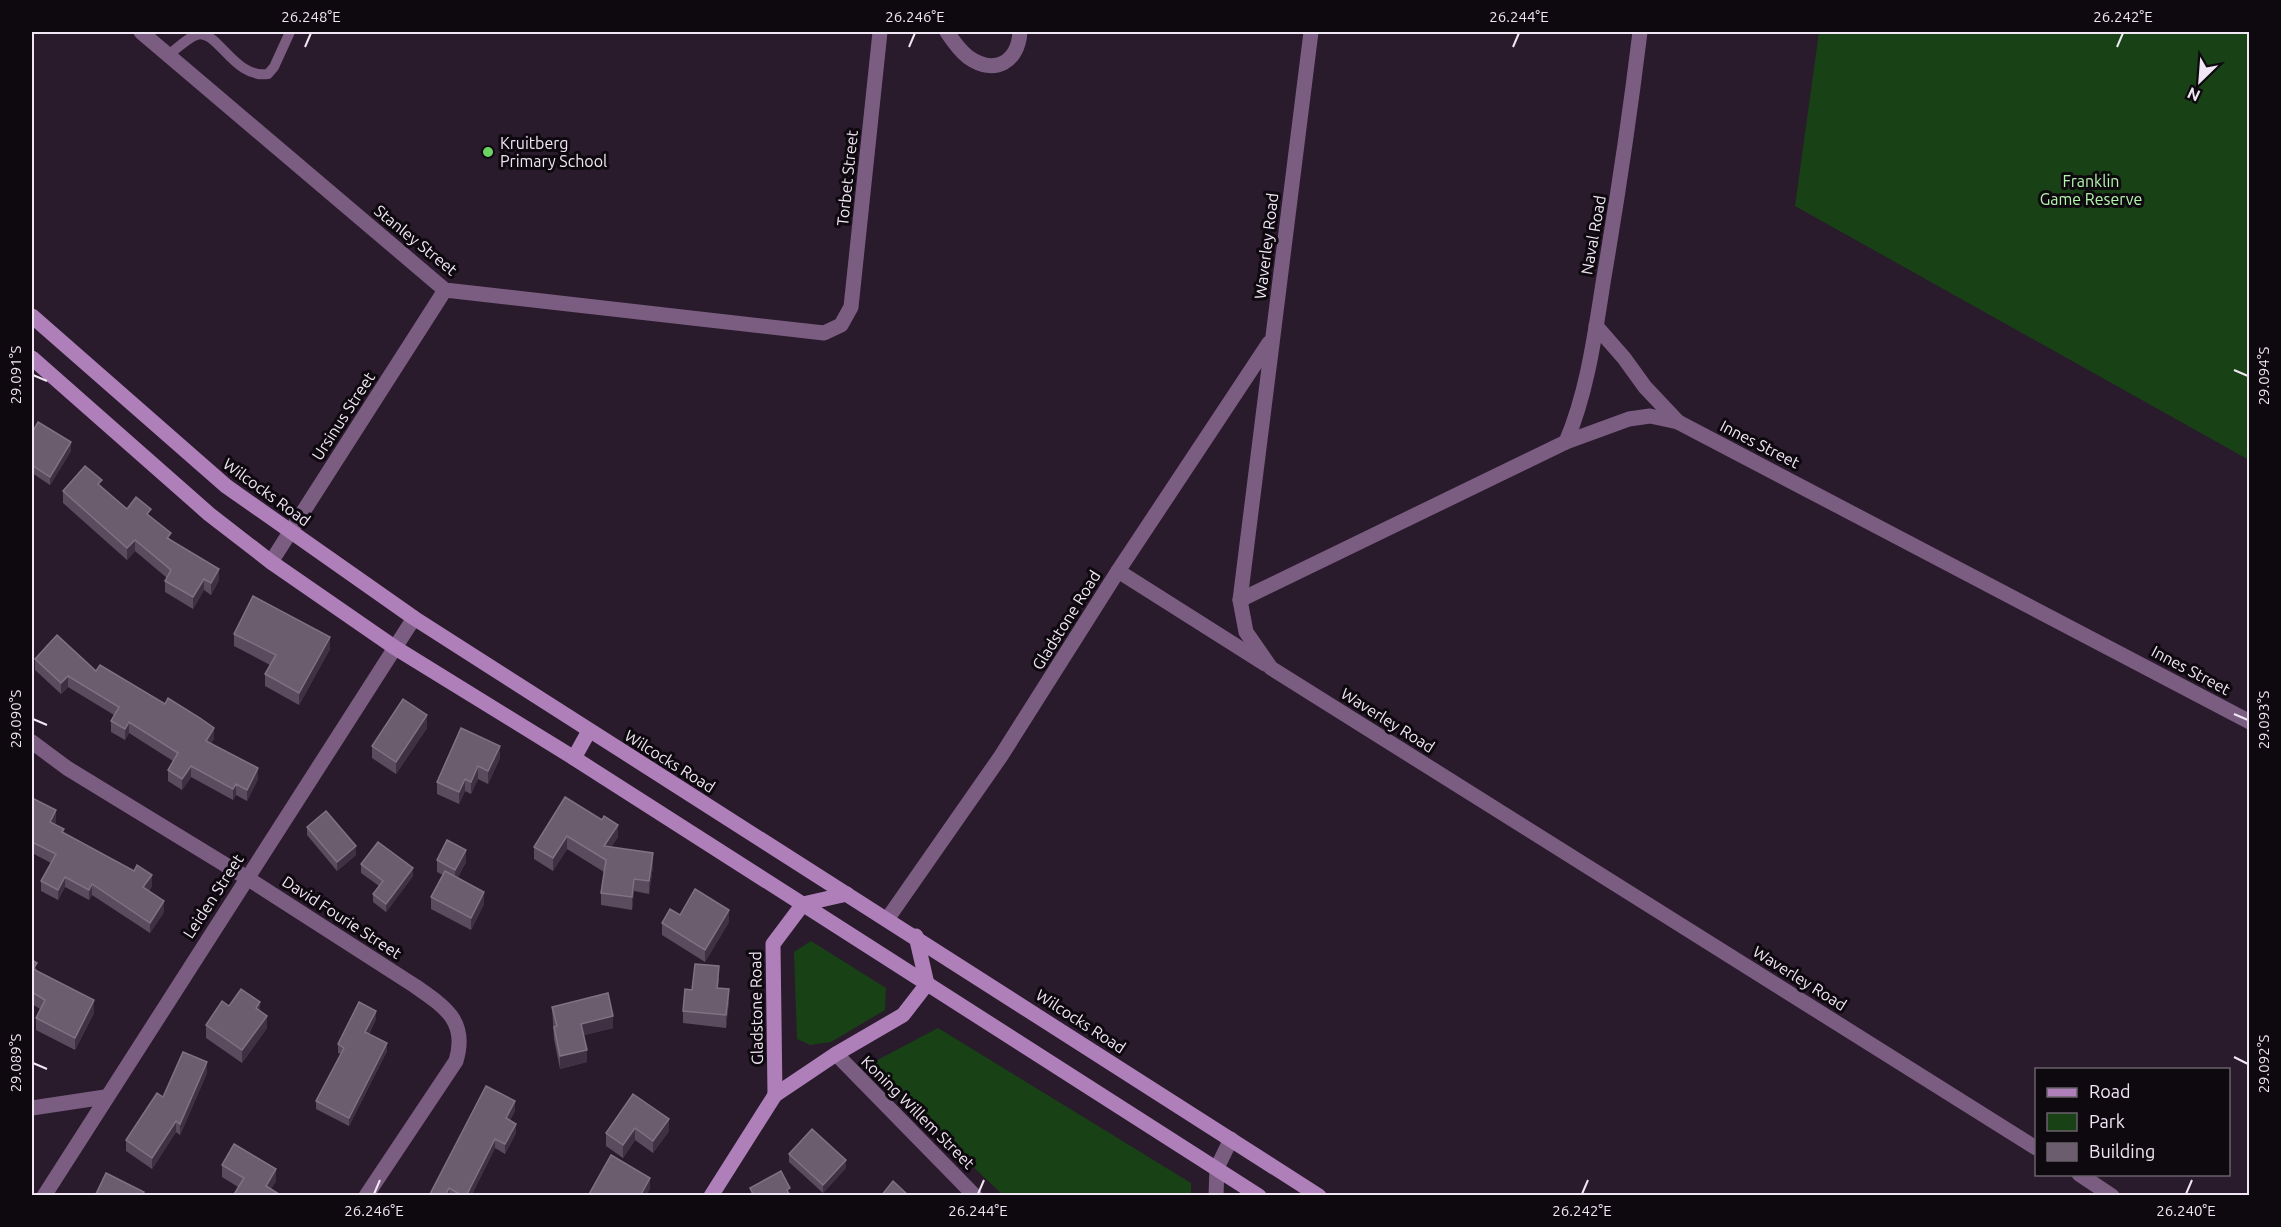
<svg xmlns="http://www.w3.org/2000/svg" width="2281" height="1227" font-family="Ubuntu,sans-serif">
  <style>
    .green { fill: #184216 }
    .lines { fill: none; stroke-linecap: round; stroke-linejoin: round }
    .lane { stroke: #7b5d82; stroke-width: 10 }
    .street { stroke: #7b5d82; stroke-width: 15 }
    .secondary { stroke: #af7fba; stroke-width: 15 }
    .wall { fill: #5a4b5e }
    .shaded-wall { fill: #403043 }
    .building { fill: #6b5c6e; stroke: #807183; stroke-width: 1.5 }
    .ticks { fill: none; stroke: #f1e7f4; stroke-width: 2 }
    .poi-dot { fill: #6bd363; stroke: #0e080f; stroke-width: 2 }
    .labels { text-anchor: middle; stroke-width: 6; stroke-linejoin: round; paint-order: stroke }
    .poi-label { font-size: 16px; fill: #f1e7f4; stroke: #0e080f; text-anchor: start }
    .street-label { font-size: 16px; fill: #f1e7f4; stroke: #0e080f }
    .park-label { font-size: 16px; fill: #b3f6ac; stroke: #0e080f }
    .neatline { fill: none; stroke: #f1e7f4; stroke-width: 2 }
    .ticks-label { font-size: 15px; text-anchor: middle; fill: #f1e7f4 }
  </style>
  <rect width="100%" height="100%" fill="#291a2c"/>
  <g class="green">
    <path d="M1819,32H2249V460L1795,206Z"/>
    <path d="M811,941L886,988L885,1010L831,1042L810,1045L797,1039L794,952Z"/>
    <path d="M938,1028L1191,1183V1195H1003L866,1066Z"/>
  </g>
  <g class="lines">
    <path class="lane" d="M168,55C177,49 186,39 196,35C217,27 233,79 268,74L274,67L290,32"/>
    <g class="street">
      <path d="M141,32L445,290L824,333L841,325L851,307L880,32"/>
      <path d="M947,32C953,41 959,50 968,57C995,76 1018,62 1020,32"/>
      <path d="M1311,32L1240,600L1246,632L1271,668L2036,1148"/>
      <path d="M1596,326L1624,358L1645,387L1678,422"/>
      <path d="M1566,442C1588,390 1595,333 1604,277C1618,195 1630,114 1640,32"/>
      <path d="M271,562L445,290"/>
      <path d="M1118,571L1265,664"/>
      <path d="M1240,600L1566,442L1629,419L1650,416L1678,422L2250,722"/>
      <path d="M32,742L67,768L247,878L415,986C445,1007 468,1021 456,1061L366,1196"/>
      <path d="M888,918L1001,756L1118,571L1269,343"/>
      <path d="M836,1054L975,1196"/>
      <path d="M32,1108L105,1097"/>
      <path d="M2079,1174L2112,1196"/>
      <path d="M44,1196L414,618"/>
      <path d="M1216,1196L1217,1168L1231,1139"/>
    </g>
    <g class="secondary">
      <path d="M32,316L226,486L414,618L1319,1196"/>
      <path d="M32,358L209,514L271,562L394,647L574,758L1259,1196"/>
      <path d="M574,758L589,731"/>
      <path d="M775,1095L773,944L803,904L847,894"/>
      <path d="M711,1196L775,1095L836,1054L903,1015L927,984L916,936"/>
    </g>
  </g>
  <g class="wall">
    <path d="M32,433L71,451L50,485L32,473Z"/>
    <path d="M102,488L127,509L151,517L171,540L219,580L211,595L204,590L193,609L165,592V581L167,578L135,551L127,560L63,503V491Z"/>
    <path d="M234,634L330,649L299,705L265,686V674L270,665L234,646Z"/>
    <path d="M35,659L96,671L214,739L211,743L258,779L247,801L236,795L233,800L191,777L182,790L168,781V770L173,761L129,733L125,740L111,732V721L114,715L68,687L61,694L35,670Z"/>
    <path d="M427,728L396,774L372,758V746Z"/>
    <path d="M500,758L488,784L478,779L471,794L465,791L459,804L437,794V782Z"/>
    <path d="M565,797L618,837L611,847L653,866L649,894L634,891L632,910L601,905V893L604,872L567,849L553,871L534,859V847Z"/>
    <path d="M32,798L56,821L55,824L64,833L152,886L149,891L164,912L150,933L92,895L89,900L65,887L58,900L41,891V881L51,863L32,853Z"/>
    <path d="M307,827L356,855L337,871L307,835Z"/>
    <path d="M437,860L466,862L458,877L484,904L471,930L431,909V897L443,875L437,872Z"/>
    <path d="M361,864L413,876L386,912L373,902V894L379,886L361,873Z"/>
    <path d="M680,915L729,922L705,962L662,935V923Z"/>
    <path d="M32,960L37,971L94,1013L75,1050L36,1030V1018L40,1009L32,1004Z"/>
    <path d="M719,978L718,988L729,1001L726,1028L683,1023V1011L692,990Z"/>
    <path d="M229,1006L260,1011L267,1028L242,1063L206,1038V1025Z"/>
    <path d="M552,1007L613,1028L584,1035L587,1062L560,1069L554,1039Z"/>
    <path d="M376,1019L369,1034L387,1051L349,1126L316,1109V1101L341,1054L338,1053V1044Z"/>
    <path d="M207,1073L180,1135L176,1132L152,1169L126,1151V1140L163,1097Z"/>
    <path d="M633,1094L669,1131L653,1153L635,1140L623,1158L606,1146V1133Z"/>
    <path d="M515,1111L510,1120L516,1133L505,1154L495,1148L471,1196H429Z"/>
    <path d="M789,1154L846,1168L823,1193L789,1162Z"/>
    <path d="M222,1165L276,1181L271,1189L238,1187L222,1177Z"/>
  </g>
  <g class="shaded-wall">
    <path d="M71,442V451L50,485V477Z"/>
    <path d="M135,540V551L127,560V548Z"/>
    <path d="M219,569V580L211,595V583Z"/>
    <path d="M204,579V590L193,609V597Z"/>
    <path d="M330,637V649L299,705V693Z"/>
    <path d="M68,676V687L61,694V683Z"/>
    <path d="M427,715V728L396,774V762Z"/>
    <path d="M129,722V733L125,740V729Z"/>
    <path d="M214,728V739L206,752V741Z"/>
    <path d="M500,746V758L488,784V771Z"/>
    <path d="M191,766V777L182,790V779Z"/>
    <path d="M478,766V779L471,794V782Z"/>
    <path d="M258,768V779L247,801V790Z"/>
    <path d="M465,779V791L459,804V792Z"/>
    <path d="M236,784V795L233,800V789Z"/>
    <path d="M56,810V821L50,833V822Z"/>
    <path d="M618,825V837L604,859V846Z"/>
    <path d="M567,836V849L553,871V858Z"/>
    <path d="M356,846V855L337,871V862Z"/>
    <path d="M466,850V862L455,882V870Z"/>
    <path d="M653,853V866L649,894V881Z"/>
    <path d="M413,868V876L386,912V904Z"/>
    <path d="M152,875V886L143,898V887Z"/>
    <path d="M65,877V887L58,900V890Z"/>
    <path d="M634,879V891L632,910V897Z"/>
    <path d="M92,884V895L89,900V890Z"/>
    <path d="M484,892V904L471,930V918Z"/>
    <path d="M164,901V912L150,933V923Z"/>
    <path d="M729,910V922L705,962V950Z"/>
    <path d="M729,989V1001L726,1028V1015Z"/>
    <path d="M94,1000V1013L75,1050V1038Z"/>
    <path d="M260,1002V1014L256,1008Z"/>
    <path d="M376,1011V1019L365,1041V1032Z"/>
    <path d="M267,1016V1028L242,1063V1050Z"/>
    <path d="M613,1016V1028L581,1036V1024Z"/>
    <path d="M387,1043V1051L349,1126V1118Z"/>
    <path d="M587,1050V1062L560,1069V1056Z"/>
    <path d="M207,1062V1073L180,1135V1124Z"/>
    <path d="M515,1101V1111L506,1128V1118Z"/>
    <path d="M669,1119V1131L653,1153V1141Z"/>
    <path d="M176,1121V1132L152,1169V1158Z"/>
    <path d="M516,1124V1133L505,1154V1144Z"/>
    <path d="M635,1128V1140L623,1158V1145Z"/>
    <path d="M495,1139V1148L471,1196H466Z"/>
    <path d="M846,1160V1168L823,1193V1185Z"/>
    <path d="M276,1169V1181L267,1196L266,1186Z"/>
    <path d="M650,1178V1189L646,1196H640Z"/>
    <path d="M449,1188V1196H445Z"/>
  </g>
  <g class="building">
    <path d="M38,422L71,442L50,477L32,465V433Z"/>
    <path d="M85,466L102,480L98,484L127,509L136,497L151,509L147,514L171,533L167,538L219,569L211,583L204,579L193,597L165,581L171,570L135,540L127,548L63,491Z"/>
    <path d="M253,596L330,637L299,693L265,674L276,655L234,634Z"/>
    <path d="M57,635L96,671L100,665L165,704L168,698L200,718L214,728L206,741L258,768L247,790L236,784L233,789L191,766L182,779L168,770L178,753L129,722L125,729L111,721L119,707L68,676L61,683L35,659Z"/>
    <path d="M403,699L427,715L396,762L372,746Z"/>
    <path d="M461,728L500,746L488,771L478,766L471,782L465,779L459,792L437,782Z"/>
    <path d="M565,797L602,820L604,816L618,825L604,846L653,853L649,881L634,879L632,897L601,893L606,860L567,836L553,858L534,847Z"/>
    <path d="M32,798L56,810L50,822L64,829L62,832L134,871L137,865L152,875L143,887L164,901L150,923L92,884L89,890L65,877L58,890L41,881L56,854L32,842Z"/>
    <path d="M326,811L356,846L337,862L307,827Z"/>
    <path d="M447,840L466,850L455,870L437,860Z"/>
    <path d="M378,842L413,868L386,904L373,894L383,881L361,864Z"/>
    <path d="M445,871L484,892L471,918L431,897Z"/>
    <path d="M695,889L729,910L705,950L662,923L670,909L680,915Z"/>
    <path d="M32,960L37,963L33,969L94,1000L75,1038L36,1018L45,1000L32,992Z"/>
    <path d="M695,964L719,966L717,988L729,989L726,1015L683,1011L685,989L692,990Z"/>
    <path d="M241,989L260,1002L256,1008L267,1016L242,1050L206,1025L222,1001L229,1006Z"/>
    <path d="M608,993L613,1016L581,1024L587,1050L560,1056L554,1027L557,1026L552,1007Z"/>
    <path d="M359,1002L376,1011L365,1032L387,1043L349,1118L316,1101L344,1048L338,1044Z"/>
    <path d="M183,1052L207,1062L180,1124L176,1121L152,1158L126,1140L157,1093L163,1097Z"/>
    <path d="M486,1086L515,1101L506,1118L516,1124L505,1144L495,1139L466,1196H463L449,1188L445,1196H429Z"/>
    <path d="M633,1094L669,1119L653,1141L635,1128L623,1145L606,1133Z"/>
    <path d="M812,1129L846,1160L823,1185L789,1154Z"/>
    <path d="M234,1144L276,1169L266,1186L282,1196H233L244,1178L222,1165Z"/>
    <path d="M611,1155L650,1178L640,1196H628L626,1194V1196H588Z"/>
    <path d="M781,1171L790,1188L787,1190L790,1196H754L750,1188Z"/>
    <path d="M106,1173L144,1192L142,1196H95Z"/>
    <path d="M893,1181L909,1196H881Z"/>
  </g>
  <path class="ticks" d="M305,47L311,33M909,47L915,33M1513,47L1519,33M2117,47L2123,33M2234,370L2248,376M33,375L47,381M2234,714L2248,720M33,719L47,725M2234,1057L2248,1064M33,1063L47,1069M374,1194L380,1180M978,1194L984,1180M1582,1194L1588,1180M2186,1194L2192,1180"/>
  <circle class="poi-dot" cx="488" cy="152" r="6"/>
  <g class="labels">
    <g class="poi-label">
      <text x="500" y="149">Kruitberg<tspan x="500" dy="18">Primary School</tspan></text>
    </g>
    <g class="street-label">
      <text transform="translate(847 178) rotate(-84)" y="6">Torbet Street</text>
      <text transform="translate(1593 235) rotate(-80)" y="6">Naval Road</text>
      <text transform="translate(416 240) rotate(39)" y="6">Stanley Street</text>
      <text transform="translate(1266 246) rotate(-83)" y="6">Waverley Road</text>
      <text transform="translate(343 416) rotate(-57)" y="6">Ursinus Street</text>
      <text transform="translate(1760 444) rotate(27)" y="6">Innes Street</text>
      <text transform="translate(267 492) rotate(36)" y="6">Wilcocks Road</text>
      <text transform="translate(1066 620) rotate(-58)" y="6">Gladstone Road</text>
      <text transform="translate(2191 670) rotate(28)" y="6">Innes Street</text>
      <text transform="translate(1388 720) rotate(32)" y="6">Waverley Road</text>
      <text transform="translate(670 761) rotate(32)" y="6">Wilcocks Road</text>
      <text transform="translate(213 896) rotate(-57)" y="6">Leiden Street</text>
      <text transform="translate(342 917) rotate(33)" y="6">David Fourie Street</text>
      <text transform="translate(1800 978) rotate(32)" y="6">Waverley Road</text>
      <text transform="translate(756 1008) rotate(-91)" y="6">Gladstone Road</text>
      <text transform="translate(1081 1021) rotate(33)" y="6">Wilcocks Road</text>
      <text transform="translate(918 1112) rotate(45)" y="6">Koning Willem Street</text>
    </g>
    <g class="park-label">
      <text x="2091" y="187">Franklin<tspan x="2091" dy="18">Game Reserve</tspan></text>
    </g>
  </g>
  <rect width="2281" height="1227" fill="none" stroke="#0e080f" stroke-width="66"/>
  <rect x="2035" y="1068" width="195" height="108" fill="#0e080f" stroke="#69616b" stroke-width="1.5"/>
  <rect x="2047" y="1088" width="30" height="9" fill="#af7fba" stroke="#69616b" stroke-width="1.5"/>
  <text x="2089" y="1098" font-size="18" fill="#f1e7f4">Road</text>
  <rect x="2047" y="1113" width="30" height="18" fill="#184216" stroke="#69616b" stroke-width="1.5"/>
  <text x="2089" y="1128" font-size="18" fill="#f1e7f4">Park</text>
  <rect x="2047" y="1143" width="30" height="18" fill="#6b5c6e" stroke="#69616b" stroke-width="1.5"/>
  <text x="2089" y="1158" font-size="18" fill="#f1e7f4">Building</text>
  <g transform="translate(2200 81) rotate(205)" stroke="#0e080f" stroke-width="4.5" paint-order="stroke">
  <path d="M0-4.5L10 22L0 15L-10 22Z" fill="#f1e7f4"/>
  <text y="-9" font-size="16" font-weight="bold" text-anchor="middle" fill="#f1e7f4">N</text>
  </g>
  <rect x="33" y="33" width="2215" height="1161" class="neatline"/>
  <g class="ticks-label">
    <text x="311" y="22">26.248°E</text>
    <text x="915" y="22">26.246°E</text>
    <text x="1519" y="22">26.244°E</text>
    <text x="2123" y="22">26.242°E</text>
    <text transform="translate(16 375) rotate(-90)" y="5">29.091°S</text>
    <text transform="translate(2264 376) rotate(-90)" y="5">29.094°S</text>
    <text transform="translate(16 719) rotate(-90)" y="5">29.090°S</text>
    <text transform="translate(2264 720) rotate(-90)" y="5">29.093°S</text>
    <text transform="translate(16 1063) rotate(-90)" y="5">29.089°S</text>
    <text transform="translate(2264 1064) rotate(-90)" y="5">29.092°S</text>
    <text x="374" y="1216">26.246°E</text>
    <text x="978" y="1216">26.244°E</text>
    <text x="1582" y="1216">26.242°E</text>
    <text x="2186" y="1216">26.240°E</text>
  </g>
</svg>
